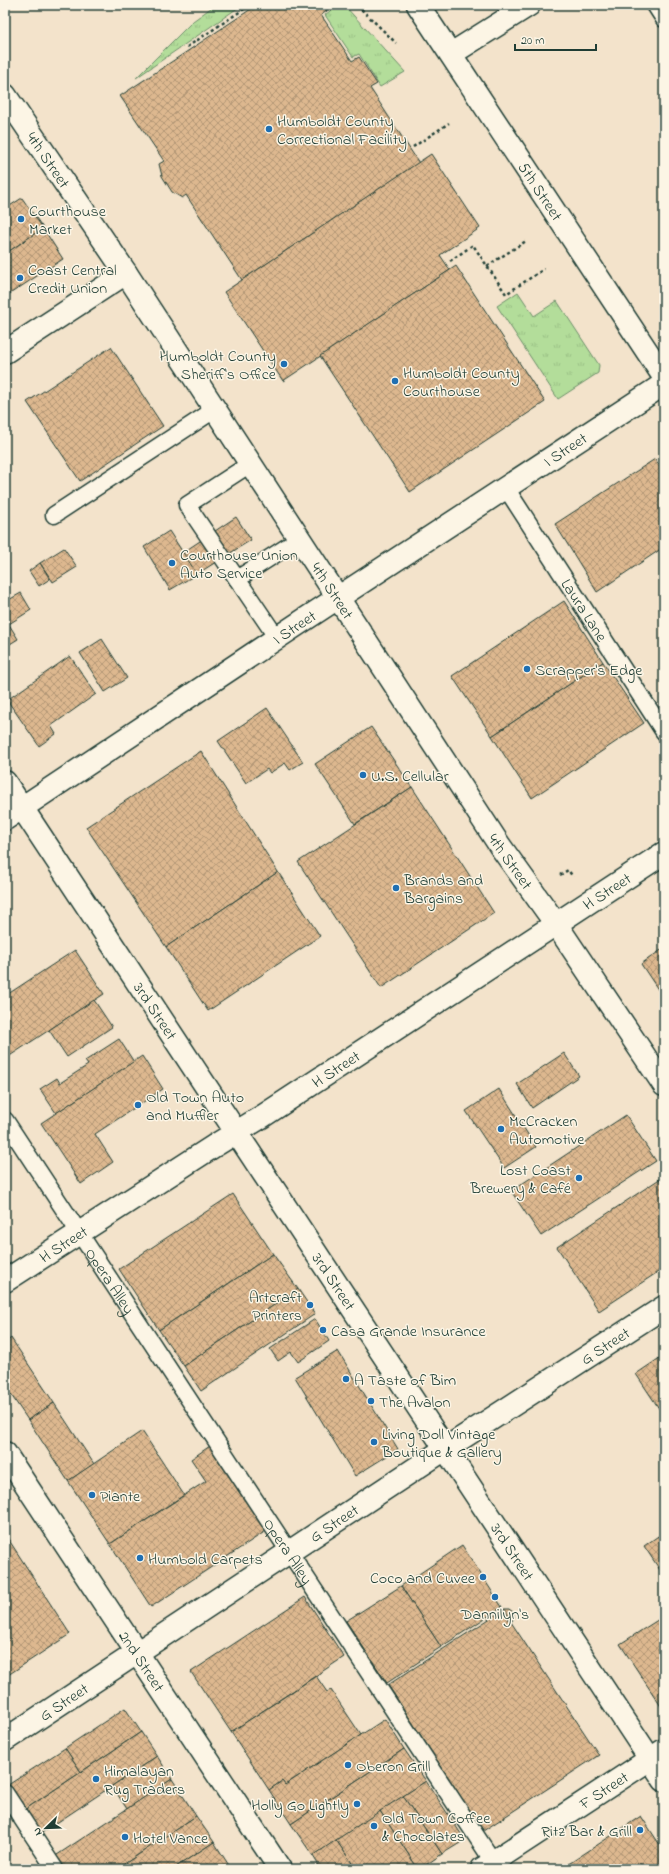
<svg xmlns="http://www.w3.org/2000/svg" width="669" height="1874" font-family="'Indie Flower',sans-serif">
  <style>
    .grass { fill: url(#grass-tufts); stroke: #698d67 }
    .building { fill: url(#building-cross-hatch); stroke: #1f3d34 }
    .lines { fill: none; stroke-linecap: round; stroke-linejoin: round }
    .lane-casing { stroke: #1f3d34; stroke-width: 19 }
    .street-casing { stroke: #1f3d34; stroke-width: 25 }
    .secondary-casing { stroke: #1f3d34; stroke-width: 25 }
    .highway-casing { stroke: #1f3d34; stroke-width: 25 }
    .path { stroke: #1f3d34; stroke-width: 2.5; stroke-dasharray: 3 3; stroke-linecap: butt }
    .lane { stroke: #fcf5e5; stroke-width: 16 }
    .street { stroke: #fcf5e5; stroke-width: 22 }
    .secondary { stroke: #fcf5e5; stroke-width: 22 }
    .highway { stroke: #fcf5e5; stroke-width: 22 }
    .poi-dot { fill: #1f6fb2; stroke: #fcf5e5; stroke-width: 1.5 }
    .labels { text-anchor: middle; stroke-width: 3; stroke-linejoin: round; paint-order: stroke }
    .poi-label { font-size: 16px; fill: #1f3d34; stroke: #fcf5e5; text-anchor: start }
    .street-label { font-size: 16px; fill: #1f3d34; stroke: #fcf5e5 }
  </style>
  <defs>
    <pattern id="grass-tufts" width="24" height="20" patternUnits="userSpaceOnUse"><rect width="24" height="20" fill="#b3dd9a"/><path d="M3 7l-1-3M5 7V3M7 7l1-3M15 17l-1-3M17 17v-4M19 17l1-3" fill="none" stroke="#9abf85"/></pattern>
    <pattern id="building-cross-hatch" width="8" height="8" patternUnits="userSpaceOnUse"><rect width="8" height="8" fill="#ddb88f"/><path d="M0 0l8 8M0 8l8-8" fill="none" stroke="#b39776"/></pattern>
  </defs>
  <rect width="100%" height="100%" fill="#f3e3cb"/>
  <filter id="ink" filterUnits="userSpaceOnUse"><feTurbulence type="fractalNoise" baseFrequency=".025" numOctaves="2"/><feDisplacementMap in="SourceGraphic" scale="8" xChannelSelector="R" yChannelSelector="G"/><feConvolveMatrix kernelMatrix="1 2 1 2 8 2 1 2 1" color-interpolation-filters="sRGB"/></filter>
  <g filter="url(#ink)">
    <g class="grass">
      <path d="M215,5H242L136,78L193,21Z"/>
      <path d="M327,5H344L405,72L380,87L359,54L353,57L325,15L330,11Z"/>
      <path d="M518,292L534,316L557,301L599,365L598,373L558,399L497,306Z"/>
    </g>
    <g class="building">
      <path d="M257,5H323L327,11L321,15L352,61L359,57L377,84L370,88L419,163L242,280L186,195L182,198L172,192L162,176L159,164L164,161L120,96Z"/>
      <path d="M431,154L480,228L440,255L450,270L283,381L224,292Z"/>
      <path d="M22,198L43,228L5,254V209Z"/>
      <path d="M43,228L63,259L5,297V254Z"/>
      <path d="M456,266L545,402L410,492L320,356Z"/>
      <path d="M111,347L163,426L80,481L27,402Z"/>
      <path d="M655,459L664,472V547L597,592L555,524Z"/>
      <path d="M236,517L251,540L197,574L182,553Z"/>
      <path d="M169,531L197,574L170,590L144,547Z"/>
      <path d="M64,548L77,567L53,582L40,563Z"/>
      <path d="M40,563L50,579L39,586L29,571Z"/>
      <path d="M21,593L31,610L9,624L5,618V602Z"/>
      <path d="M564,601L603,662L492,736L452,676Z"/>
      <path d="M5,618L18,639L5,647Z"/>
      <path d="M102,639L127,678L105,692L80,653Z"/>
      <path d="M70,656L96,694L51,726L56,734L39,746L7,700Z"/>
      <path d="M603,662L644,723L532,798L492,736Z"/>
      <path d="M267,708L303,762L290,770L285,763L270,773L267,769L246,783L218,741Z"/>
      <path d="M371,727L412,787L355,824L315,764Z"/>
      <path d="M201,751L278,872L166,947L86,827Z"/>
      <path d="M412,787L494,913L381,988L298,862Z"/>
      <path d="M278,872L320,936L208,1011L166,947Z"/>
      <path d="M664,948V992L661,994L641,964Z"/>
      <path d="M75,950L104,994L5,1059V996Z"/>
      <path d="M94,1000L112,1027L67,1057L49,1030Z"/>
      <path d="M119,1039L134,1062L56,1113L40,1089L57,1078L60,1083L88,1065L85,1061Z"/>
      <path d="M564,1053L579,1076L532,1108L517,1084Z"/>
      <path d="M142,1056L163,1089L95,1134L113,1162L81,1184L41,1123Z"/>
      <path d="M499,1089L536,1147L504,1168L466,1111Z"/>
      <path d="M626,1115L656,1161L541,1236L511,1191Z"/>
      <path d="M664,1176V1268L599,1311L557,1247Z"/>
      <path d="M233,1194L273,1254L159,1330L119,1269Z"/>
      <path d="M273,1254L298,1289L184,1366L159,1330Z"/>
      <path d="M298,1289L315,1314L201,1391L184,1366Z"/>
      <path d="M315,1319L329,1341L298,1362L291,1352L278,1361L270,1349Z"/>
      <path d="M11,1338L54,1403L28,1420L5,1386V1343Z"/>
      <path d="M338,1351L398,1449L355,1476L295,1377Z"/>
      <path d="M664,1355V1416L636,1374Z"/>
      <path d="M54,1403L94,1464L68,1481L28,1420Z"/>
      <path d="M142,1431L184,1495L110,1544L68,1481Z"/>
      <path d="M210,1446L266,1531L151,1607L110,1544L206,1481L191,1459Z"/>
      <path d="M664,1532V1576L644,1546Z"/>
      <path d="M5,1534L70,1634L5,1677Z"/>
      <path d="M462,1545L502,1607L441,1647L401,1586Z"/>
      <path d="M401,1586L441,1647L387,1683L346,1621Z"/>
      <path d="M305,1597L344,1657L231,1732L191,1672Z"/>
      <path d="M504,1609H509L513,1612L514,1617L512,1621Z"/>
      <path d="M503,1610L599,1755L483,1831L388,1685Z"/>
      <path d="M664,1616V1711L620,1644Z"/>
      <path d="M316,1676L327,1692L331,1690L361,1735L285,1785L282,1781L269,1790L231,1732Z"/>
      <path d="M125,1708L141,1732L81,1772L65,1748Z"/>
      <path d="M385,1719L404,1749L291,1824L269,1790L282,1781L285,1785Z"/>
      <path d="M141,1732L157,1756L37,1836L21,1812Z"/>
      <path d="M65,1748L81,1772L21,1812L5,1787Z"/>
      <path d="M404,1749L426,1781L313,1856L291,1824Z"/>
      <path d="M157,1756L172,1779L127,1809L112,1786Z"/>
      <path d="M172,1779L196,1816L117,1869H61L54,1857Z"/>
      <path d="M426,1781L465,1840L442,1854L403,1796Z"/>
      <path d="M403,1796L442,1854L420,1869H418L380,1811Z"/>
      <path d="M380,1811L418,1869H356L336,1840Z"/>
      <path d="M196,1816L214,1842L173,1869H117Z"/>
      <path d="M641,1816L664,1851V1869H561Z"/>
      <path d="M336,1840L356,1869H321L313,1856Z"/>
      <path d="M214,1842L230,1867L228,1869H173Z"/>
    </g>
    <g class="lines">
      <g class="lane-casing">
        <g id="lane">
          <path d="M655,5L664,19"/>
          <path d="M250,464L187,505L277,638"/>
          <path id="s1" d="M506,488L664,732"/>
          <path d="M54,515L214,410"/>
          <path d="M237,579L299,539"/>
          <path id="s2" d="M5,1120L498,1869"/>
          <path d="M5,1793L55,1869"/>
        </g>
      </g>
      <g class="street-casing">
        <path id="street" d="M5,352L126,273"/>
      </g>
      <g class="secondary-casing">
        <g id="secondary">
          <path d="M451,54L529,5"/>
          <path id="s3" d="M5,782L664,1780"/>
          <path id="s4" d="M5,819L307,618L664,384"/>
          <path id="s5" d="M5,1281L214,1146L263,1116L664,853"/>
          <path id="s6" d="M5,1453L280,1869"/>
          <path id="s7" d="M5,1740L445,1449L664,1307"/>
          <path id="s8" d="M482,1869L664,1750"/>
        </g>
      </g>
      <g class="highway-casing">
        <g id="highway">
          <path id="s9" d="M418,5L664,377"/>
          <path id="s10" d="M5,95L126,273L500,846L556,924L664,1085"/>
        </g>
      </g>
      <g class="path">
        <path d="M357,5L396,43"/>
        <path d="M187,47L250,5"/>
        <path d="M413,147L449,123"/>
        <path d="M450,261L473,245L506,294L544,269"/>
        <path d="M487,266L526,241"/>
        <path d="M560,875L568,870L573,877"/>
      </g>
      <use href="#lane" class="lane"/>
      <use href="#street" class="street"/>
      <use href="#secondary" class="secondary"/>
      <use href="#highway" class="highway"/>
    </g>
  </g>
  <g class="poi-dot">
    <circle cx="269" cy="129" r="4"/>
    <circle cx="21" cy="219" r="4"/>
    <circle cx="20" cy="278" r="4"/>
    <circle cx="284" cy="364" r="4"/>
    <circle cx="395" cy="381" r="4"/>
    <circle cx="172" cy="563" r="4"/>
    <circle cx="527" cy="669" r="4"/>
    <circle cx="363" cy="775" r="4"/>
    <circle cx="396" cy="888" r="4"/>
    <circle cx="138" cy="1105" r="4"/>
    <circle cx="501" cy="1129" r="4"/>
    <circle cx="579" cy="1178" r="4"/>
    <circle cx="310" cy="1305" r="4"/>
    <circle cx="323" cy="1330" r="4"/>
    <circle cx="346" cy="1379" r="4"/>
    <circle cx="371" cy="1401" r="4"/>
    <circle cx="374" cy="1442" r="4"/>
    <circle cx="92" cy="1495" r="4"/>
    <circle cx="140" cy="1558" r="4"/>
    <circle cx="483" cy="1577" r="4"/>
    <circle cx="495" cy="1597" r="4"/>
    <circle cx="348" cy="1765" r="4"/>
    <circle cx="96" cy="1779" r="4"/>
    <circle cx="357" cy="1804" r="4"/>
    <circle cx="374" cy="1826" r="4"/>
    <circle cx="640" cy="1830" r="4"/>
    <circle cx="125" cy="1837" r="4"/>
  </g>
  <g class="labels">
    <g class="poi-label">
      <text x="277" y="126">Humboldt County<tspan x="277" dy="18">Correctional Facility</tspan></text>
      <text x="29" y="216">Courthouse<tspan x="29" dy="18">Market</tspan></text>
      <text x="28" y="275">Coast Central<tspan x="28" dy="18">Credit Union</tspan></text>
      <text x="276" y="361" text-anchor="end">Humboldt County<tspan x="276" dy="18">Sheriff's Office</tspan></text>
      <text x="403" y="378">Humboldt County<tspan x="403" dy="18">Courthouse</tspan></text>
      <text x="180" y="560">Courthouse Union<tspan x="180" dy="18">Auto Service</tspan></text>
      <text x="535" y="675">Scrapper's Edge</text>
      <text x="371" y="781">U.S. Cellular</text>
      <text x="404" y="885">Brands and<tspan x="404" dy="18">Bargains</tspan></text>
      <text x="146" y="1102">Old Town Auto<tspan x="146" dy="18">and Muffler</tspan></text>
      <text x="509" y="1126">McCracken<tspan x="509" dy="18">Automotive</tspan></text>
      <text x="571" y="1175" text-anchor="end">Lost Coast<tspan x="571" dy="18">Brewery &amp; Café</tspan></text>
      <text x="302" y="1302" text-anchor="end">Artcraft<tspan x="302" dy="18">Printers</tspan></text>
      <text x="331" y="1336">Casa Grande Insurance</text>
      <text x="354" y="1385">A Taste of Bim</text>
      <text x="379" y="1407">The Avalon</text>
      <text x="382" y="1439">Living Doll Vintage<tspan x="382" dy="18">Boutique &amp; Gallery</tspan></text>
      <text x="100" y="1501">Piante</text>
      <text x="148" y="1564">Humbold Carpets</text>
      <text x="475" y="1583" text-anchor="end">Coco and Cuvee</text>
      <text x="495" y="1619" text-anchor="middle">Dannilyn's</text>
      <text x="356" y="1771">Oberon Grill</text>
      <text x="104" y="1776">Himalayan<tspan x="104" dy="18">Rug Traders</tspan></text>
      <text x="349" y="1810" text-anchor="end">Holly Go Lightly</text>
      <text x="382" y="1823">Old Town Coffee<tspan x="382" dy="18">&amp; Chocolates</tspan></text>
      <text x="632" y="1836" text-anchor="end">Ritz Bar &amp; Grill</text>
      <text x="133" y="1843">Hotel Vance</text>
    </g>
    <g class="street-label">
      <text dy="6" stroke="none"><textPath href="#s10" startOffset="78">4th Street</textPath></text>
      <text dy="6" stroke="none"><textPath href="#s9" startOffset="223">5th Street</textPath></text>
      <text dy="6" stroke="none"><textPath href="#s4" startOffset="671">I Street</textPath></text>
      <text dy="6" stroke="none"><textPath href="#s10" startOffset="594">4th Street</textPath></text>
      <text dy="6" stroke="none"><textPath href="#s1" startOffset="145">Laura Lane</textPath></text>
      <text dy="6" stroke="none"><textPath href="#s4" startOffset="347">I Street</textPath></text>
      <text dy="6" stroke="none"><textPath href="#s10" startOffset="918">4th Street</textPath></text>
      <text dy="6" stroke="none"><textPath href="#s5" startOffset="717">H Street</textPath></text>
      <text dy="6" stroke="none"><textPath href="#s3" startOffset="274">3rd Street</textPath></text>
      <text dy="6" stroke="none"><textPath href="#s5" startOffset="393">H Street</textPath></text>
      <text dy="6" stroke="none"><textPath href="#s5" startOffset="69">H Street</textPath></text>
      <text dy="6" stroke="none"><textPath href="#s2" startOffset="192">Opera Alley</textPath></text>
      <text dy="6" stroke="none"><textPath href="#s3" startOffset="598">3rd Street</textPath></text>
      <text dy="6" stroke="none"><textPath href="#s7" startOffset="718">G Street</textPath></text>
      <text dy="6" stroke="none"><textPath href="#s7" startOffset="394">G Street</textPath></text>
      <text dy="6" stroke="none"><textPath href="#s2" startOffset="516">Opera Alley</textPath></text>
      <text dy="6" stroke="none"><textPath href="#s3" startOffset="922">3rd Street</textPath></text>
      <text dy="6" stroke="none"><textPath href="#s6" startOffset="249">2nd Street</textPath></text>
      <text dy="6" stroke="none"><textPath href="#s7" startOffset="70">G Street</textPath></text>
      <text dy="6" stroke="none"><textPath href="#s8" startOffset="145">F Street</textPath></text>
    </g>
  </g>
  <rect width="669" height="1874" fill="none" stroke="#fcf5e5" stroke-width="20"/>
  <rect x="10" y="10" width="649" height="1854" fill="none" stroke="#1f3d34" stroke-width="1.5" filter="url(#ink)"/>
  <g transform="translate(46 1828) rotate(247)" stroke="#fcf5e5" stroke-width="3" paint-order="stroke">
  <path d="M0-3L7 15L0 10L-7 15Z" fill="#1f3d34"/>
  <text y="-6" font-size="11" font-weight="bold" text-anchor="middle" fill="#1f3d34">N</text>
  </g>
  <path d="M515 44v6h81v-6" fill="none" stroke="#1f3d34" stroke-width="2"/>
  <text x="521" y="44" font-size="12" fill="#1f3d34" stroke="#fcf5e5" stroke-width="3" paint-order="stroke">20 m</text>
</svg>
